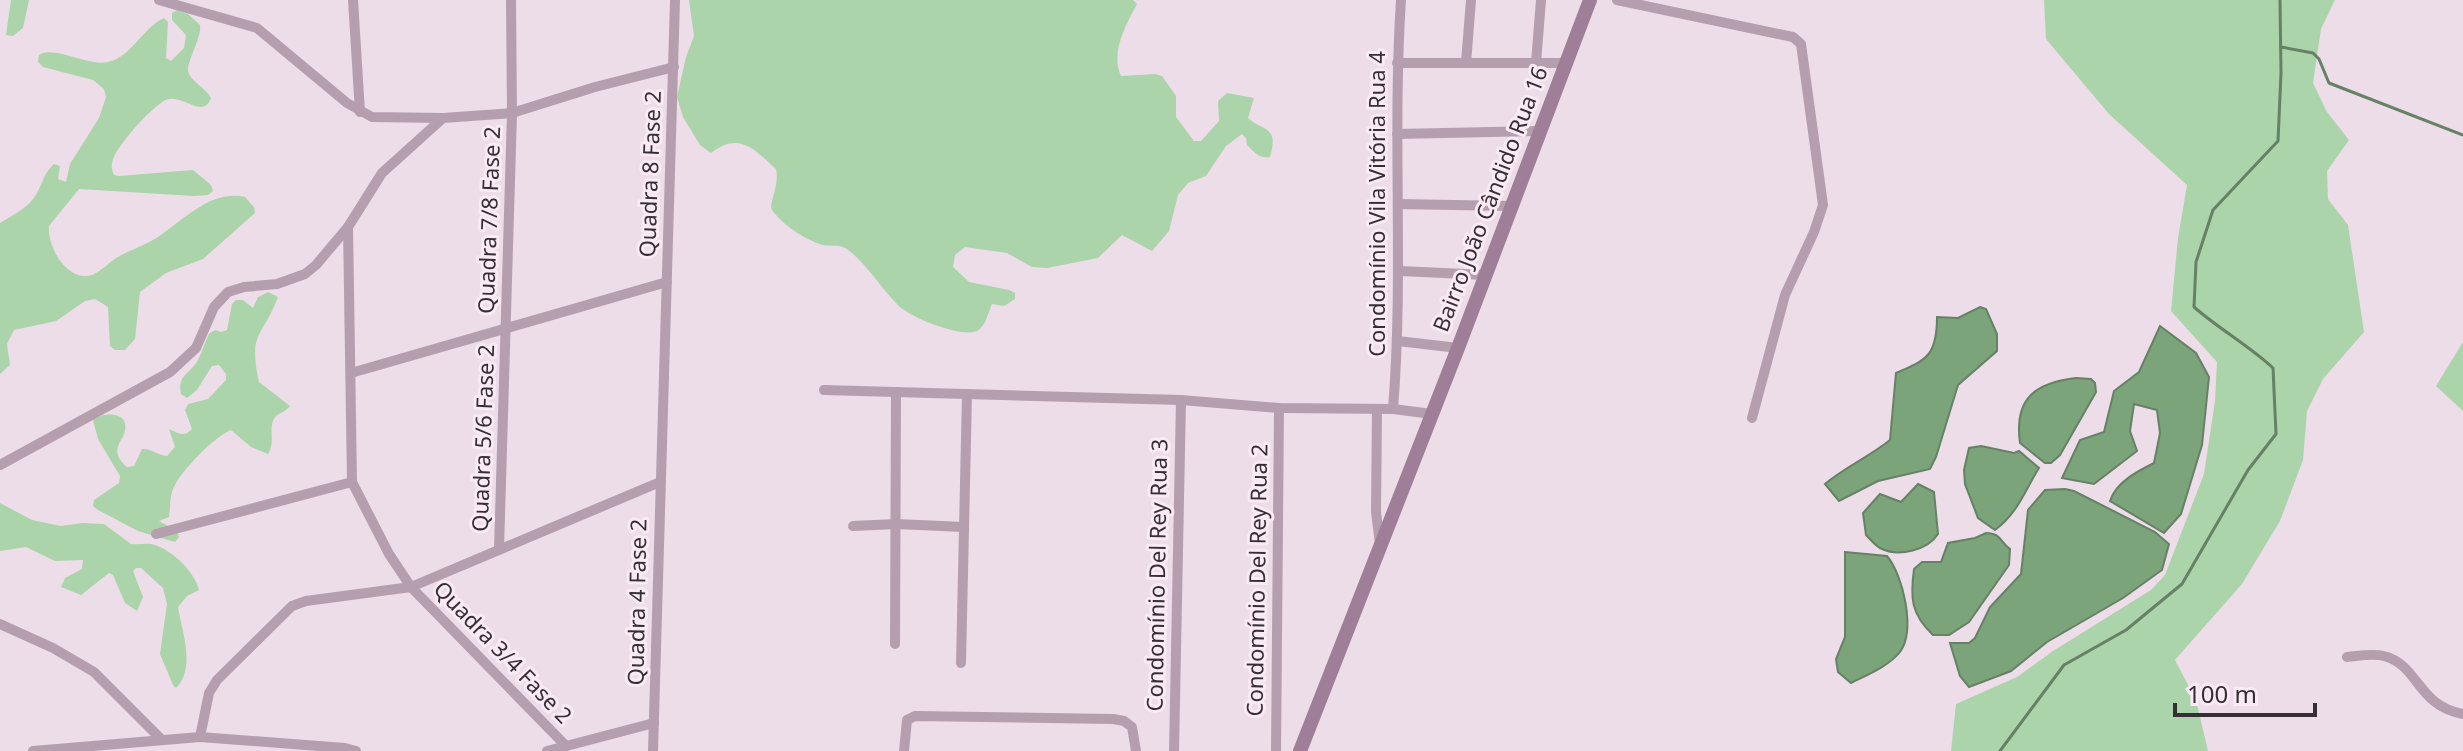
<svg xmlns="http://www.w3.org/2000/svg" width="2463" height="751" font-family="'Noto Sans',sans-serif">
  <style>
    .green { fill: #acd4aa }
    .water { fill: #7ba47a; stroke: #668165; stroke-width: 2 }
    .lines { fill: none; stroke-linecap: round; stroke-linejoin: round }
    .stream { stroke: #668165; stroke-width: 3 }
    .street { stroke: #b59faf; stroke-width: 10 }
    .secondary { stroke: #9e7f97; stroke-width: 14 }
    .labels { text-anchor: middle; stroke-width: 6; stroke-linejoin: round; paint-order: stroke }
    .street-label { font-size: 22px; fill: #352f33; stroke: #f9eaf5 }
  </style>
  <rect width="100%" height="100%" fill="#ecdde8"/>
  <g class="green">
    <path d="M11,0H29L23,28L13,36L6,35Z"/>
    <path d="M689,0H1133L1137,4C1126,25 1110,52 1121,76L1155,74L1162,76L1176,96V117L1194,141H1201L1219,121L1218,101L1227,93L1254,98L1248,118C1264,132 1279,126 1270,157C1259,159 1254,152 1247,145L1246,138L1242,134L1226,146L1206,176L1188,183L1178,195L1169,231L1152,251L1122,235L1098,258L1047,268L1032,267L1007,253L965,247L955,255L953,267L969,282L1009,290L1015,293V299L1004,306L992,304C988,313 986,326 977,331C961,338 908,317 897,304C880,287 867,264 847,249C840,244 831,247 823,245C806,240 782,225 772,210C768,204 780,186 776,169C754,149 739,131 711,153L700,145L683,117L677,97L686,57L694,36Z"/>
    <path d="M2044,0H2335L2321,29L2313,83L2327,112L2349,140L2327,171L2328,199L2348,225L2364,332L2323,379L2307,411L2303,460L2280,521L2242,584L2175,660L2196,700L2208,751H1951L1956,704L2017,677L2053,651L2151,590L2165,575L2204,474L2215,401L2217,362L2171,311L2178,238L2187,185L2109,114L2046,39Z"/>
    <path d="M177,10L188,14L200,25C202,40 184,64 189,74C194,84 206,88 211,98C204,119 184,96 169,99C156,101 118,145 114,157C111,163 111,169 114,175L119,176L193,170L211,185L213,191L208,195L194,196L79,189L49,226C47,246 67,283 92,275C102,271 109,262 118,257C132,249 149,244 162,234C187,217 212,190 245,197L254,207L255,213L203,259L166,273L140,292L135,339L125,350H115L110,346L108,307L95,299L85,301L56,321L14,330L7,344L10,365L0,374V223C14,214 29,208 37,193C43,182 44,173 54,164L60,166L58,179L66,182L70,164L99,118L106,97L104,89L93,80L43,67L38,62L39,55C54,45 88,67 108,62C133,56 142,28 164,18L168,22L166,58L171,61L184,48L186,35L172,20V13Z"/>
    <path d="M268,292L278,297C262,339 248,331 259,382L290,406C286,412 277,413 274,419C268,429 276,441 268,454L251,447L231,430C215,436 183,469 175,485C169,495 171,506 169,517L159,521L177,531L179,537L175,542L138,531L98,510L93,506L94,500L119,483L120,476L98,439L93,420C101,414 115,412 123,419C134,439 102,445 127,467L134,466L142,449C151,448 157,455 167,456L175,447L169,429C178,433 184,438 192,429L185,410L188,404L208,399L226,380V374L219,365L212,366L197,390L187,398L181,394C177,375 190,374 198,360C202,352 205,342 209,334L215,330L221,332L227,330L232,304L236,300H243L253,308L258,297Z"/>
    <path d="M2463,342V411L2436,386Z"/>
    <path d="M0,503L32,520L61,526L83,523L104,524L131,544C138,545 144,543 151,544C170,548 194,570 199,590L187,596L178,607C182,632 196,668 176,688L173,685L160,654L167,604L163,588L141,568H136L133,571L143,597L137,611L125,603L113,575L109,573L81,595L61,587L65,578L82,569L83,560L55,561L26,547L0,551Z"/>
  </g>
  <g class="water">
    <path d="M1980,307L1986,309L1997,334V351L1958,385L1936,457L1930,469L1878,481L1839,501L1825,484C1845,467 1869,457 1890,440L1896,373C1928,360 1937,354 1937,317L1958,318Z"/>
    <path d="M2160,326L2196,353L2209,377L2202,445L2181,514L2164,533L2110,501C2116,482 2138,471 2154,463L2160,433L2157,410L2134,404L2130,431L2137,451L2094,484L2062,478L2080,440L2104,432L2114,391L2139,372Z"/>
    <path d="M2076,378L2091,379L2095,383L2096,392L2060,455L2051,463H2045L2020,443C2014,399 2034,383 2076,378Z"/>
    <path d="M1981,446L2014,453L2019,451L2039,468C2025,490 2018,513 1995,530L1978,518L1965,484L1964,470L1969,448Z"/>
    <path d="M1918,484L1934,492L1938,534C1928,550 1899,557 1882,549C1876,547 1870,539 1866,535L1863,513L1880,494L1901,502Z"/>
    <path d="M2065,489L2074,491L2155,532L2169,544L2162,570L2123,598L2047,642L2011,671L1969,687L1960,676L1950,643H1969L1975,638L1990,607L2021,574L2028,510L2045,490Z"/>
    <path d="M1986,533C2001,533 2000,542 2010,549L2009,565L1969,622L1949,635H1933C1911,614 1910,598 1914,569L1922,562H1941L1948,543L1975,538Z"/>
    <path d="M1845,552L1887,556C1903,575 1916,630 1900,652C1889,666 1867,675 1851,683L1838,672L1836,659L1845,637Z"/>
  </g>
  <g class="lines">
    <g class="stream">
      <path d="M2281,47L2313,53L2319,59L2329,83L2463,135"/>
      <path d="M2000,751L2064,665L2126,630L2182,584L2248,470L2276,434L2273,368C2248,345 2219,329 2194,307L2196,262L2213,210L2278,141L2281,73L2280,0"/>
    </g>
    <g class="street">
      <path d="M159,0L257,28L347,103L372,117L443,118L512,113L595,87L674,67"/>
      <path d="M353,0L360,112"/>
      <path d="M1617,0L1793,37L1801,44L1823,205L1814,232L1785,295L1752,418"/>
      <path d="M1397,63H1565"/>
      <path d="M1466,63L1471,0"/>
      <path d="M1536,63L1541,0"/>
      <path d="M1397,134L1539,131"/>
      <path d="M1398,204L1510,206"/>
      <path d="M348,227L352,482L389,554L411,587L566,746"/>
      <path d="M1400,271L1486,275"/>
      <path d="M1398,341L1458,348"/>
      <path d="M351,373L667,282"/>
      <path d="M824,390L1181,400L1279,408L1393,409L1432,414"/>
      <path d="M1377,409L1376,512L1380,544"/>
      <path d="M1393,409C1404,273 1392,136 1401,0"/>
      <path d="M0,465L170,372L196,348L214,307L228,292L244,287L277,284L305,274L316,265L348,227L382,173L443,118"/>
      <path d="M853,526L896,524L964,527"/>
      <path d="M156,534L352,482"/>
      <path d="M499,549L512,113L511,0"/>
      <path d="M0,624L53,648L94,672L161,739"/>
      <path d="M895,644L896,392"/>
      <path d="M2347,657C2359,656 2372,653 2384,656C2419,665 2417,706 2463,714"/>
      <path d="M961,663L967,394"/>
      <path d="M200,737L209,693L217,680L292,606L306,601L411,587L660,482"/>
      <path d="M33,751L200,737L345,748L356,751"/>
      <path d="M547,751L654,723"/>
      <path d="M653,751L675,0"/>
      <path d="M904,751L907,720L915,716L1113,719L1124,721L1132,727L1136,751"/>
      <path d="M1174,751L1181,400"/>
      <path d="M1276,751L1279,408"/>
    </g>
    <path class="secondary" d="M1300,751L1458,348L1590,0"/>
  </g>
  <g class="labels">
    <g class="street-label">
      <text transform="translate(650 174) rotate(-88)" y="8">Quadra 8 Fase 2</text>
      <text transform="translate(1490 199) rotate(-69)" y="8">Bairro João Cândido Rua 16</text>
      <text transform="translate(1377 204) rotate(-90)" y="8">Condomínio Vila Vitória Rua 4</text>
      <text transform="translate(489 220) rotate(-88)" y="8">Quadra 7/8 Fase 2</text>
      <text transform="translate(483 438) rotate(-88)" y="8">Quadra 5/6 Fase 2</text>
      <text transform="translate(1157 575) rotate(-89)" y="8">Condomínio Del Rey Rua 3</text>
      <text transform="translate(1257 580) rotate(-89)" y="8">Condomínio Del Rey Rua 2</text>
      <text transform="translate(637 602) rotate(-89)" y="8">Quadra 4 Fase 2</text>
      <text transform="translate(503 652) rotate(46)" y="8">Quadra 3/4 Fase 2</text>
    </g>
  </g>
  <path d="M2175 703v12h140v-12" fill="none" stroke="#352f33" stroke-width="4"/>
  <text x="2187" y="703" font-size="24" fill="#352f33" stroke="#f9eaf5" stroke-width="6" paint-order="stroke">100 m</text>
</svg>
